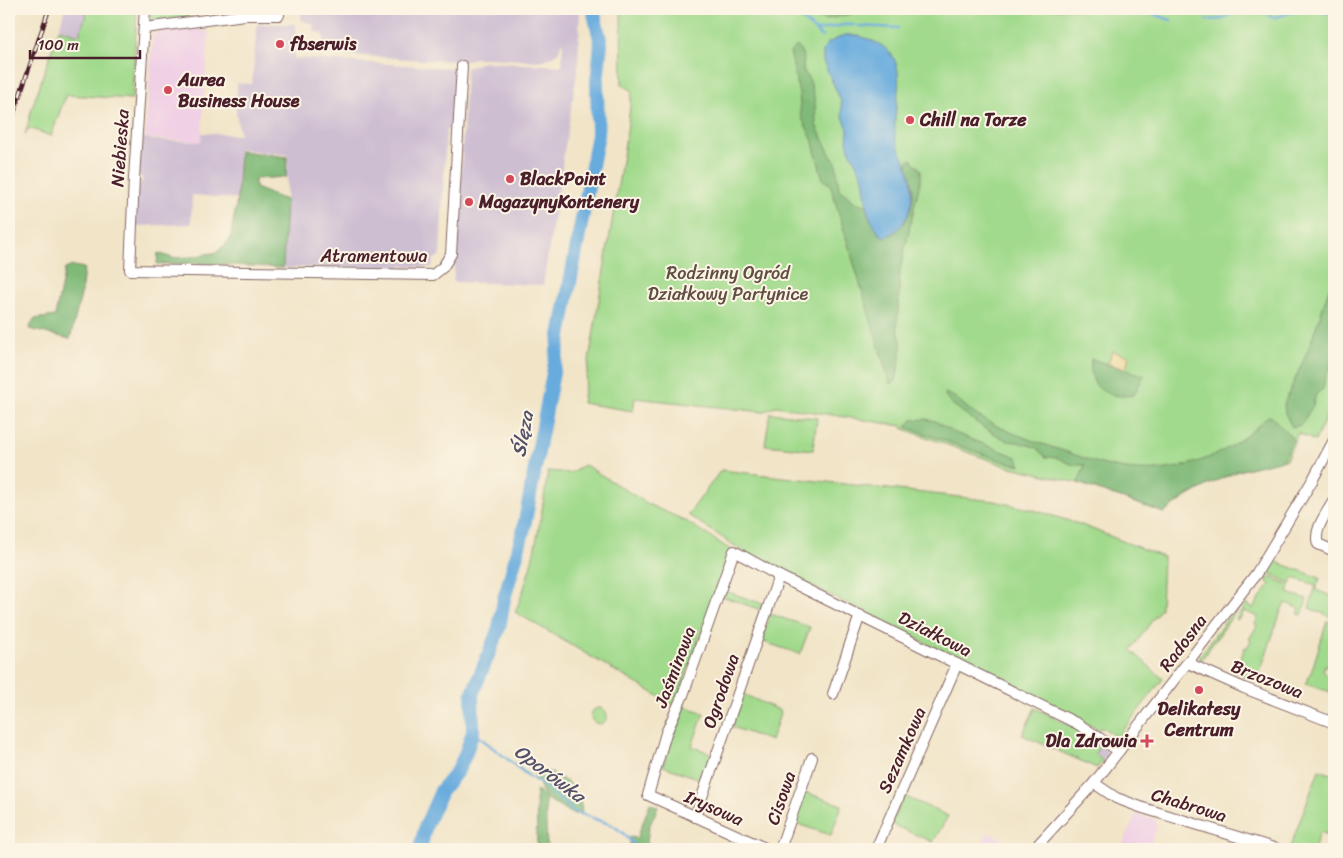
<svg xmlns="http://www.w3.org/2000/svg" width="1343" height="858" font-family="Sriracha,sans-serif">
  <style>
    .built { fill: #f0d0e5 }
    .industrial { fill: #cebed2 }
    .green { fill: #a1da8c; stroke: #767c5c }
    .forest { fill: #80ba78; stroke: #656c52 }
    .sand { fill: #eeda9e; stroke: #9c7c64 }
    .water { fill: #68abdd; stroke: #596584 }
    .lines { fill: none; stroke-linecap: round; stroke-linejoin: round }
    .stream { stroke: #68abdd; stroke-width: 2.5 }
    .river { stroke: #68abdd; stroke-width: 14 }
    .minor-casing { stroke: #846462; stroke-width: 12 }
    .minor { stroke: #fff; stroke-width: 10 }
    .rail-casing { stroke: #4a1f2b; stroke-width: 4.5 }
    .rail { stroke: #fcf5e5; stroke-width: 2.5; stroke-dasharray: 8; stroke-linecap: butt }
    .poi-dot { fill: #d1495b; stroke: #fcf5e5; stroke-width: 2 }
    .labels { text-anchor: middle; stroke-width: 4; stroke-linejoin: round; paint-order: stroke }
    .poi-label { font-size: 18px; font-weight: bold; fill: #4a1f2b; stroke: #fcf5e5; text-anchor: start }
    .street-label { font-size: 18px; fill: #4a1f2b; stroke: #fcf5e5 }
    .park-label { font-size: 18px; fill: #604e43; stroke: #fcf5e5 }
    .water-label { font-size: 19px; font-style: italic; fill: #545069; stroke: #fcf5e5 }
  </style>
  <rect width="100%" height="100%" fill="#fcf5e5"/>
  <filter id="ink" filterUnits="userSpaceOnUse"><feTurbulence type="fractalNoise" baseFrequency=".02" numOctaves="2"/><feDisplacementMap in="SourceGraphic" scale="10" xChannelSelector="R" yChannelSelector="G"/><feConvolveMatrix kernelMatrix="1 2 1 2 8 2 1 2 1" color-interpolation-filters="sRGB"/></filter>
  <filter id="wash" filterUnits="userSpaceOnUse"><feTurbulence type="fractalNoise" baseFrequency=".0096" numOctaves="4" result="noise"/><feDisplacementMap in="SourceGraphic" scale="20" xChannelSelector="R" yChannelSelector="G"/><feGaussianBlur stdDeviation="1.12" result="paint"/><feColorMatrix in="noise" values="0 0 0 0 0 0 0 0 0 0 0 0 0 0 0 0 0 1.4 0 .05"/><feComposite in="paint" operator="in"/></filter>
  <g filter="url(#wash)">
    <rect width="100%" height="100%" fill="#f1e4c7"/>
    <g class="built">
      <path d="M200,28L201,31L209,32L201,142L145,138L153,34L167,29Z"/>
      <path d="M1136,814L1155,819L1157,828L1147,849H1121Z"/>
      <path d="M988,833L1008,842L1019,849H983L985,846L982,842Z"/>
    </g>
    <g class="industrial">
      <path d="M65,9H88L79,35L59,29Z"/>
      <path d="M301,9H580L578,66L543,285L453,282L459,219L466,68L483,62L562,66L563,40L558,53L547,59L539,61L486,58H475L465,61L423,60L323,53V34L314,31V25L301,20Z"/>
      <path d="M257,24H296L294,58L449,68L457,74L455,130H446L440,255L433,260L432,267L400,266L394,270L348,267L283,268L288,155L240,149L237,199L192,195L191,224L136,226V190L143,179L137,173L140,137L153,140L201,142L202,133L240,135L236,113L237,83L252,84Z"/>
      <path d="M1100,745L1107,750V756L1103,761L1095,754Z"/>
    </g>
    <g class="green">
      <path d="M88,9H137L132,99L66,95L51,136L29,128L25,135L32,108L59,29L79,35Z"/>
      <path d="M150,9H227L155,23L150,17Z"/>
      <path d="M621,9H1334V399L1315,441L1298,433L1286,460C1241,465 1200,486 1164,513L1078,483L1003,465L904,429L902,426L776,406L763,412L635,398L633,411L582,403L627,131L632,90L622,85Z"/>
      <path d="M770,413L817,418L813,450L765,445Z"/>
      <path d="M585,465L650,505L684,520L731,550L675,706L515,612C534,568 541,518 548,471L570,473Z"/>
      <path d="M721,470L994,501L1034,510L1079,524L1163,557L1161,608L1131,650L1163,679L1117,738L1104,728L1097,729L744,552L688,515Z"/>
      <path d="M1274,559L1277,562L1320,578L1316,590L1334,597V618L1309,608L1316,585L1293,578L1291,584L1269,573L1264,580L1260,578L1201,660L1199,657L1270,561Z"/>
      <path d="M1270,576L1290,586L1288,593L1307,599L1302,615L1298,614L1300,609L1286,603L1282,608L1257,681L1235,672L1245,647L1247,648L1251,640L1249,639L1257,626L1255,624L1258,617L1244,611L1241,618L1239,617L1238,620L1236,619L1246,604L1253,608L1270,584L1266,581Z"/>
      <path d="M723,590L763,604L761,610L721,596Z"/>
      <path d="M770,614L810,627L800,654L761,641Z"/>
      <path d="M1327,621L1334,624V635L1331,642C1334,650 1336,655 1332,664L1325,665L1323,670L1327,676L1334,674V695L1328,691L1305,684L1311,673Z"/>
      <path d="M743,694L781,711L771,741L732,727Z"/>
      <path d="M684,706L704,713L692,746L712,754L703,780L663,766Z"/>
      <path d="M1035,708L1080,731L1100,745L1095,754L1103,761L1097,768L1022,735Z"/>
      <circle cx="599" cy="716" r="8"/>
      <path d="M1319,770L1334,775V837L1320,832L1314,849H1297L1290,847Z"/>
      <path d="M804,792L842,805L831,835L794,823Z"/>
      <path d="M904,796L948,816L933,842L891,824Z"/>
    </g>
    <g class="forest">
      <path d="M811,9H858L851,14L824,20L816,14Z"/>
      <path d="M797,46L804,57L803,70L810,81L815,102L816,125L831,156L836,162L839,189L855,202L866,205L870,218L879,234L889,235C893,232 901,227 904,223C910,214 914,199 913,188C912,179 907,170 908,161L911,159L921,170V178L900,270L897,329L901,340V352L896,381L890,384L830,184L823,180L812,139L801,116L799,94L790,52Z"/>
      <path d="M240,151L287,157L286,177L255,179V188L286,200L283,268L201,263L157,264L158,253L173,258L191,257L217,252L230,240L237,200Z"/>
      <path d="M73,266L84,268L81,295L70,339L29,329L34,319L55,316L65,269Z"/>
      <path d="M1334,275V360L1325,378L1323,389L1316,394L1313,405L1301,425L1292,427L1285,413L1284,404L1308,350Z"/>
      <path d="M1091,359L1144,375L1134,395C1107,399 1088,390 1091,359Z"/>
      <path d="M945,393C957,396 966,408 976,415C983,419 992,423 999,427C1021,437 1044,445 1067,452C1082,457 1098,464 1114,467C1172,479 1228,458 1268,416L1272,417L1293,439L1283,460L1237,471L1186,496L1164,513L1078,483L1085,465H1073L1058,458L1046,457L1035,447L1017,442L1008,441L984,428L953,405L946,397Z"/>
      <path d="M926,419L935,421L953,432L1017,457L1021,465L1005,462L906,427L912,420Z"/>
      <path d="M532,770L551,772L570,784L580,798L582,814H573L545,798L547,849H537L536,790L545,796Z"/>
      <path d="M650,803L658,807L649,827L646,849H630V837L637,838Z"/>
    </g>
    <path class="sand" d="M1112,351L1129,356L1126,369L1108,364Z"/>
    <path class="water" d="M845,35C855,34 866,38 875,42C914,59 892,102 895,134C896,146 903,154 907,165C917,191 914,226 885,237L879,234L868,214L863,178L849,149L847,141L848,129L842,114L841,101L823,61V51L828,43Z"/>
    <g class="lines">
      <g class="stream">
        <path d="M791,9L822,37"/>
        <path d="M1138,9L1171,20"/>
        <path d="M1269,15L1273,18C1301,9 1305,9 1334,14"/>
        <path d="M1206,20L1223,19L1241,9"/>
        <path d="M859,26L898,28"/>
        <path d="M815,31L843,25H854"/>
        <path d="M473,732L530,777L547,788L573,811L612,825L622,832L638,849"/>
      </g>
      <path class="river" d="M420,849L426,825L441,791L458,770L465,755L473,732L472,695L499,628L504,599L523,532L598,134L597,82L601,44L593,9"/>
    </g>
  </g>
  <g filter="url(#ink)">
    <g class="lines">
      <g class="minor-casing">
        <g id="minor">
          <path d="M145,9L134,178L130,270L433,275L443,267L451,254L462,66"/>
          <path d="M144,28L245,15H279"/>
          <path d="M1334,500C1327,513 1313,529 1318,544L1334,551"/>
          <path d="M1188,663L1244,688L1334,723"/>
          <path d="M833,694L860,615"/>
          <path d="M1094,783L1116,798L1143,808L1277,849"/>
          <path d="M695,817L779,576"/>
          <path d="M767,849L648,795L666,733L683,695L734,551L779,576L1078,724L1119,751"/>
          <path d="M780,849L812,758"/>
          <path d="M876,849L957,664"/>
          <path d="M1034,849L1094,783L1256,574L1312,481L1334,440"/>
        </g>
      </g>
      <use href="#minor" class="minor"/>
      <g class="rail-casing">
        <path id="rail" d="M9,127L49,9"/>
      </g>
      <use href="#rail" class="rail"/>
    </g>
  </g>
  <g class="poi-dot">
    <circle cx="280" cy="44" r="5"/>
    <circle cx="168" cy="90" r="5"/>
    <circle cx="910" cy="120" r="5"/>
    <circle cx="510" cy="179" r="5"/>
    <circle cx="469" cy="202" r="5"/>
    <circle cx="1199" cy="690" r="5"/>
    <path d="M1144.5 733.5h5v5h5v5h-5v5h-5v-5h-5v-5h5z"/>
  </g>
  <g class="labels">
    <g class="poi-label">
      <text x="290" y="50">fbserwis</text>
      <text x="178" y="86">Aurea<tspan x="178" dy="21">Business House</tspan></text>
      <text x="920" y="126">Chill na Torze</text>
      <text x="520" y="185">BlackPoint</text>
      <text x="479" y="208">MagazynyKontenery</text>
      <text x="1199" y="715" text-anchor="middle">Delikatesy<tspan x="1199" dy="21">Centrum</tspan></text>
      <text x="1137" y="747" text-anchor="end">Dla Zdrowia</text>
    </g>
    <g class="street-label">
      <text transform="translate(120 148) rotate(-86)" y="6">Niebieska</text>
      <text x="374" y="262">Atramentowa</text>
      <text transform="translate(935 634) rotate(27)" y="6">Działkowa</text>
      <text transform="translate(1183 643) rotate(-53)" y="6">Radosna</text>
      <text transform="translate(675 667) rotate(-69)" y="6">Jaśminowa</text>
      <text transform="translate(1267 679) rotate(22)" y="6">Brzozowa</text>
      <text transform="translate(721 691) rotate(-71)" y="6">Ogrodowa</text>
      <text transform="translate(902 750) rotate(-66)" y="6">Sezamkowa</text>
      <text transform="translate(781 798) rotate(-71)" y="6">Cisowa</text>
      <text transform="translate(1189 805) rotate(17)" y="6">Chabrowa</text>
      <text transform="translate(714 808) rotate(24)" y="6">Irysowa</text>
    </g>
    <g class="park-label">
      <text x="728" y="279">Rodzinny Ogród<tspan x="728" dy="21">Działkowy Partynice</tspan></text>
    </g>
    <g class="water-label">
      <text transform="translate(522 434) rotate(-79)" y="7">Ślęza</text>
      <text transform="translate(550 773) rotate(37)" y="7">Oporówka</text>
    </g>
  </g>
  <rect width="1343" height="858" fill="none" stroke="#fcf5e5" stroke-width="30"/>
  <path d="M30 50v8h110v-8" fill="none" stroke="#4a1f2b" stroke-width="2.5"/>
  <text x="38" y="50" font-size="15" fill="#4a1f2b" stroke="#fcf5e5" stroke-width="4" paint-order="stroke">100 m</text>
</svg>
